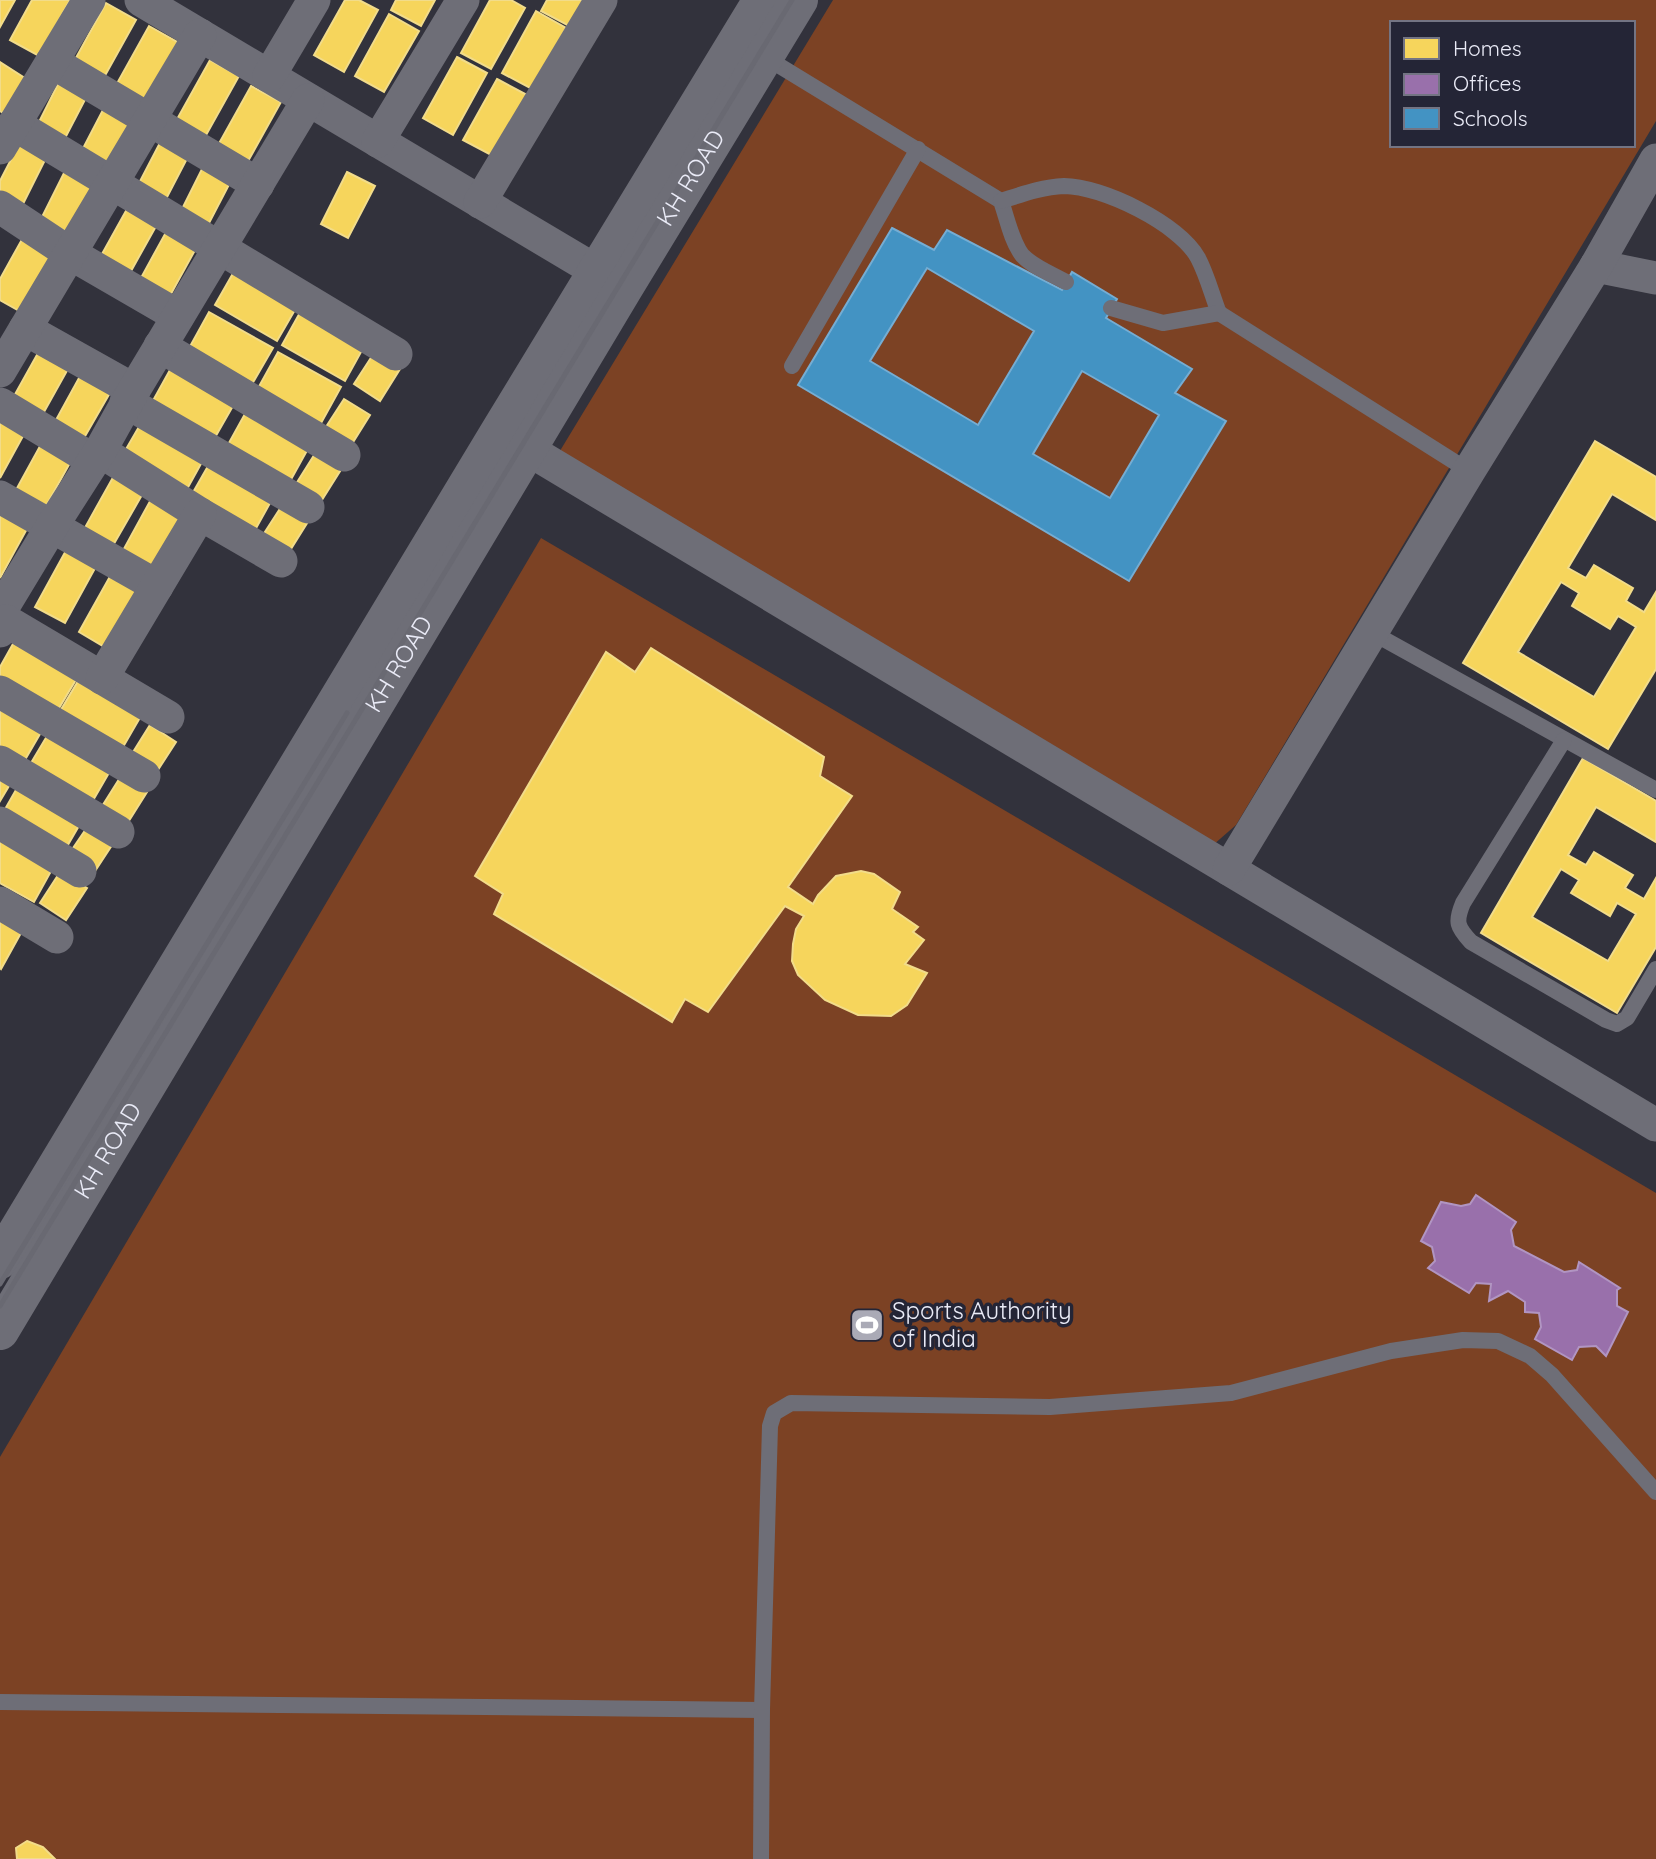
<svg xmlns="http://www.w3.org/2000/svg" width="1656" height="1859" font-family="Quicksand,sans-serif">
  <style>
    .green { fill: #7c4224; fill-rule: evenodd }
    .homes { fill: #f6d55c; stroke: #f2dc8a; stroke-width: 2; fill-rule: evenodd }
    .offices { fill: #9970ab; stroke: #b195c2; stroke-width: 2 }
    .schools { fill: #4393c3; stroke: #75add3; stroke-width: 2; fill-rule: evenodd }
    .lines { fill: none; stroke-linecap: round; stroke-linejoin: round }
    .lane { stroke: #6e6e77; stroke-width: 16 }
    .street { stroke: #6e6e77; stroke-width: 33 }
    .secondary { stroke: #6e6e77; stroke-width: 38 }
    .rail { stroke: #696972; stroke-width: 5 }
    .labels { text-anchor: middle; stroke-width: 7; stroke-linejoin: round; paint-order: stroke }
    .street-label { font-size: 24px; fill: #eaebf7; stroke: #242536 }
    .poi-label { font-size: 24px; fill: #eaebf7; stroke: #242536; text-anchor: start }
  </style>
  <rect width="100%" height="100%" fill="#32323c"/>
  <g class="green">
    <path d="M833,0H1656V121L1236,825L1197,859L549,469ZM1392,23H1633V145H1392Z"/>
    <path d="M541,538L1656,1193V1859H0V1457Z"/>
  </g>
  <g class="homes">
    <path d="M0,0H15L0,27Z"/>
    <path d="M32,0H70L39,56L10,40Z"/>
    <path d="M345,0H359L378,10L344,72L314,55Z"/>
    <path d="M396,0H435L421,26L391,10Z"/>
    <path d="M490,0H511L525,8L491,69L461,53Z"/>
    <path d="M547,0H586L571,27L541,11Z"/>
    <path d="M106,3L136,20L102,81L72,65Z"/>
    <path d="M536,11L566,28L532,89L502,73Z"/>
    <path d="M389,14L419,31L384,92L355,76Z"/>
    <path d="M149,26L179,43L145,104L115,87Z"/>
    <path d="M457,57L487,73L453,135L423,118Z"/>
    <path d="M210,60L239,76L205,137L176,121Z"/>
    <path d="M0,62L28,80L5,114L0,111Z"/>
    <path d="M61,78L89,92L62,144L35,130Z"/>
    <path d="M497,79L527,95L493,156L463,140Z"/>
    <path d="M251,86L281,102L247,163L217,147Z"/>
    <path d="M105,106L133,120L106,172L78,158Z"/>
    <path d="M164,135L192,149L165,201L137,187Z"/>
    <path d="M21,140L48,154L22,206L0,196V181Z"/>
    <path d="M206,161L234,175L207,227L180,213Z"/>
    <path d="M67,167L95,181L69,233L41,219Z"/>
    <path d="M347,172L375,186L348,238L321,224Z"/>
    <path d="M131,202L160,219L126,280L97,263Z"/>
    <path d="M170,225L200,241L166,303L136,287Z"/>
    <path d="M25,234L55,251L21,312L0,300V279Z"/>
    <path d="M236,268L299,303L277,341L215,305Z"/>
    <path d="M303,307L366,343L345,381L282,345Z"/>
    <path d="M209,312L273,348L251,386L188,350Z"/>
    <path d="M43,344L73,360L39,421L9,405Z"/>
    <path d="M278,352L341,387L320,425L257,390Z"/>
    <path d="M374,353L400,369L380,401L354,384Z"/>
    <path d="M85,367L115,384L80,445L51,429Z"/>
    <path d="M171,368L234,404L213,441L150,406Z"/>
    <path d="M344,399L370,415L350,447L324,430Z"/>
    <path d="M0,412L28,427L0,478Z"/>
    <path d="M246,412L309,447L288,485L225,450Z"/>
    <path d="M144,418L207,453L186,491L122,456Z"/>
    <path d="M45,437L75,454L41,515L11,499Z"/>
    <path d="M1595,441L1656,477V520L1612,494L1568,568L1586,578L1594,565L1633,588L1626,601L1644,612L1656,592V669L1608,749L1463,663ZM1561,582L1579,593L1572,606L1610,629L1618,616L1636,627L1594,697L1518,652Z"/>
    <path d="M316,452L342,468L322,500L296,484Z"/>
    <path d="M212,459L275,494L254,532L191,496Z"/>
    <path d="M116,472L146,488L111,549L82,533Z"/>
    <path d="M154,494L184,510L150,572L120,556Z"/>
    <path d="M283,504L309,520L289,552L263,535Z"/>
    <path d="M0,512L28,527L0,578Z"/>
    <path d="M69,545L99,561L65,623L35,607Z"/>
    <path d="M113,571L142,587L108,649L79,632Z"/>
    <path d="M14,642L77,678L55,715L0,684V667Z"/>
    <path d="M651,648L824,757L820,776L852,796L788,887L813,904L818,895L836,876L861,871L874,874L900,892L892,909L918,927L913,932L924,940L905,964L927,973L907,1005L891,1016L858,1015L825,1000L798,975L792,961L793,944L796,929L804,916L785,906L708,1012L685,999L672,1022L494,914L503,894L475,876L606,652L635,672Z"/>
    <path d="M78,681L141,716L119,754L56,718Z"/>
    <path d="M0,702L44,727L22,765L0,752Z"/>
    <path d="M150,725L176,742L156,773L130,757Z"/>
    <path d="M50,731L113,766L91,804L28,768Z"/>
    <path d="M1583,758L1656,801V842L1596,807L1568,855L1586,865L1594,852L1633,875L1625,888L1644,899L1656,878V947L1617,1013L1481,933ZM1561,869L1579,880L1571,893L1610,916L1617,903L1636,914L1608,961L1532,917Z"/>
    <path d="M0,768L15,776L0,801Z"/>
    <path d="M121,776L147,792L127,824L101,808Z"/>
    <path d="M21,781L84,817L62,855L0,818Z"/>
    <path d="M90,823L116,839L95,871L69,854Z"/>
    <path d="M0,833L55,864L34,902L0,883Z"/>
    <path d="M60,872L87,888L66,920L40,903Z"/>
    <path d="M0,918L22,931L1,969L0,968Z"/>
    <path d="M27,1841L43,1847L55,1859H17L16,1848Z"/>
  </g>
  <path class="offices" d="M1476,1195L1516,1222L1511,1230L1514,1246L1564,1272L1577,1270L1579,1262L1620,1288L1617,1290V1306L1628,1312L1606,1356L1596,1346L1579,1347L1572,1360L1535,1339L1541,1327L1539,1313L1525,1312V1302L1508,1291L1489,1301L1491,1284L1476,1283L1469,1293L1428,1268L1435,1261L1432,1247L1421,1241L1441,1202L1461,1206L1470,1204Z"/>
  <path class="schools" d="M892,228L934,250L947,230L1062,290L1072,272L1117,299L1106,318L1192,369L1175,393L1226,421L1129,581L798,385ZM927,268L1034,331L978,425L870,361ZM1082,371L1159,415L1110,498L1033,454Z"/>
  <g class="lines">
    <g class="lane">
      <path d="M765,57L1001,201C1007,218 1011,240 1022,255C1033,267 1052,274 1066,282"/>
      <path d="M1001,201C1023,194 1042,187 1064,186C1102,186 1180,224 1198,258C1207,275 1212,295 1219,313"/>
      <path d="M1111,308L1163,323L1219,313L1469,471"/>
      <path d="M792,366L918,149"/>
      <path d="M1371,632L1656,790"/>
      <path d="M1564,740L1463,903C1455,922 1457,927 1471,942L1606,1020L1617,1024L1627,1018L1656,969"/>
      <path d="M0,1702L762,1710"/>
      <path d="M761,1859L762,1710L770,1426L774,1413L791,1403L1050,1407L1231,1393L1391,1351L1463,1340L1498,1341L1530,1356L1552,1375L1656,1492"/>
    </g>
    <g class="street">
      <path d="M141,0L620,285"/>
      <path d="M52,62L258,184"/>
      <path d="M269,76L314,0"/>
      <path d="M14,124L396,354"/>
      <path d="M378,141L463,0"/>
      <path d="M0,148L89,0"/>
      <path d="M480,202L601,0"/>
      <path d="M0,207L71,254L178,316"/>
      <path d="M1596,266L1656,278"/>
      <path d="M25,329L134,390"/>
      <path d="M160,346L344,455"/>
      <path d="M0,371L200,35"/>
      <path d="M126,402L308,507"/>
      <path d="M0,404L93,460"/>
      <path d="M507,437L1656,1125"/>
      <path d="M100,451L200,514L281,561"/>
      <path d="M0,497L157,586"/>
      <path d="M0,612L52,526L100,451L134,390L308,100"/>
      <path d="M0,631L6,621L168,717"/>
      <path d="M102,678L200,514"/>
      <path d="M0,692L144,776"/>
      <path d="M0,762L118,832"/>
      <path d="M0,823L80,871"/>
      <path d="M1229,869L1469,471L1596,266L1656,160"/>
      <path d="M0,903L57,937"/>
    </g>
    <g class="secondary">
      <path d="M0,1260L499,432L762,0"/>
      <path id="s1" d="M0,1331L624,288L799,0"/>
    </g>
    <g class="rail">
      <path d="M0,1284L347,713"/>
      <path d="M0,1306L792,0"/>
    </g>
  </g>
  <defs>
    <g id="stadium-square" transform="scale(1.75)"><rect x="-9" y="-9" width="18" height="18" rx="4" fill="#aaaab6" stroke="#242536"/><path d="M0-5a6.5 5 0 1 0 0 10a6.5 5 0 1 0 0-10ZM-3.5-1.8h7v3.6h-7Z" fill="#fff"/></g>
  </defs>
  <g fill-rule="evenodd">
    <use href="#stadium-square" x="867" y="1325"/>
  </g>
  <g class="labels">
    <g class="street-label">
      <text dy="8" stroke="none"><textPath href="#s1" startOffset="1344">KH ROAD</textPath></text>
      <text dy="8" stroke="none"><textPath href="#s1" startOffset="777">KH ROAD</textPath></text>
      <text dy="8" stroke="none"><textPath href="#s1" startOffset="210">KH ROAD</textPath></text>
    </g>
    <g class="poi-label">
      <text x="892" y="1319">Sports Authority<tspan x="892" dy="28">of India</tspan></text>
    </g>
  </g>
  <rect x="1390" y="21" width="245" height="126" fill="#242536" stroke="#737483" stroke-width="2"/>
  <rect x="1404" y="38" width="35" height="21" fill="#f6d55c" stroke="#737483" stroke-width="2"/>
  <text x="1453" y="56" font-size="21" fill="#eaebf7">Homes</text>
  <rect x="1404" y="74" width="35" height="21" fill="#9970ab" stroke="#737483" stroke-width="2"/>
  <text x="1453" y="91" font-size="21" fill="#eaebf7">Offices</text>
  <rect x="1404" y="108" width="35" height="21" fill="#4393c3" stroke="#737483" stroke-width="2"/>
  <text x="1453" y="126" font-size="21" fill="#eaebf7">Schools</text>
</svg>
